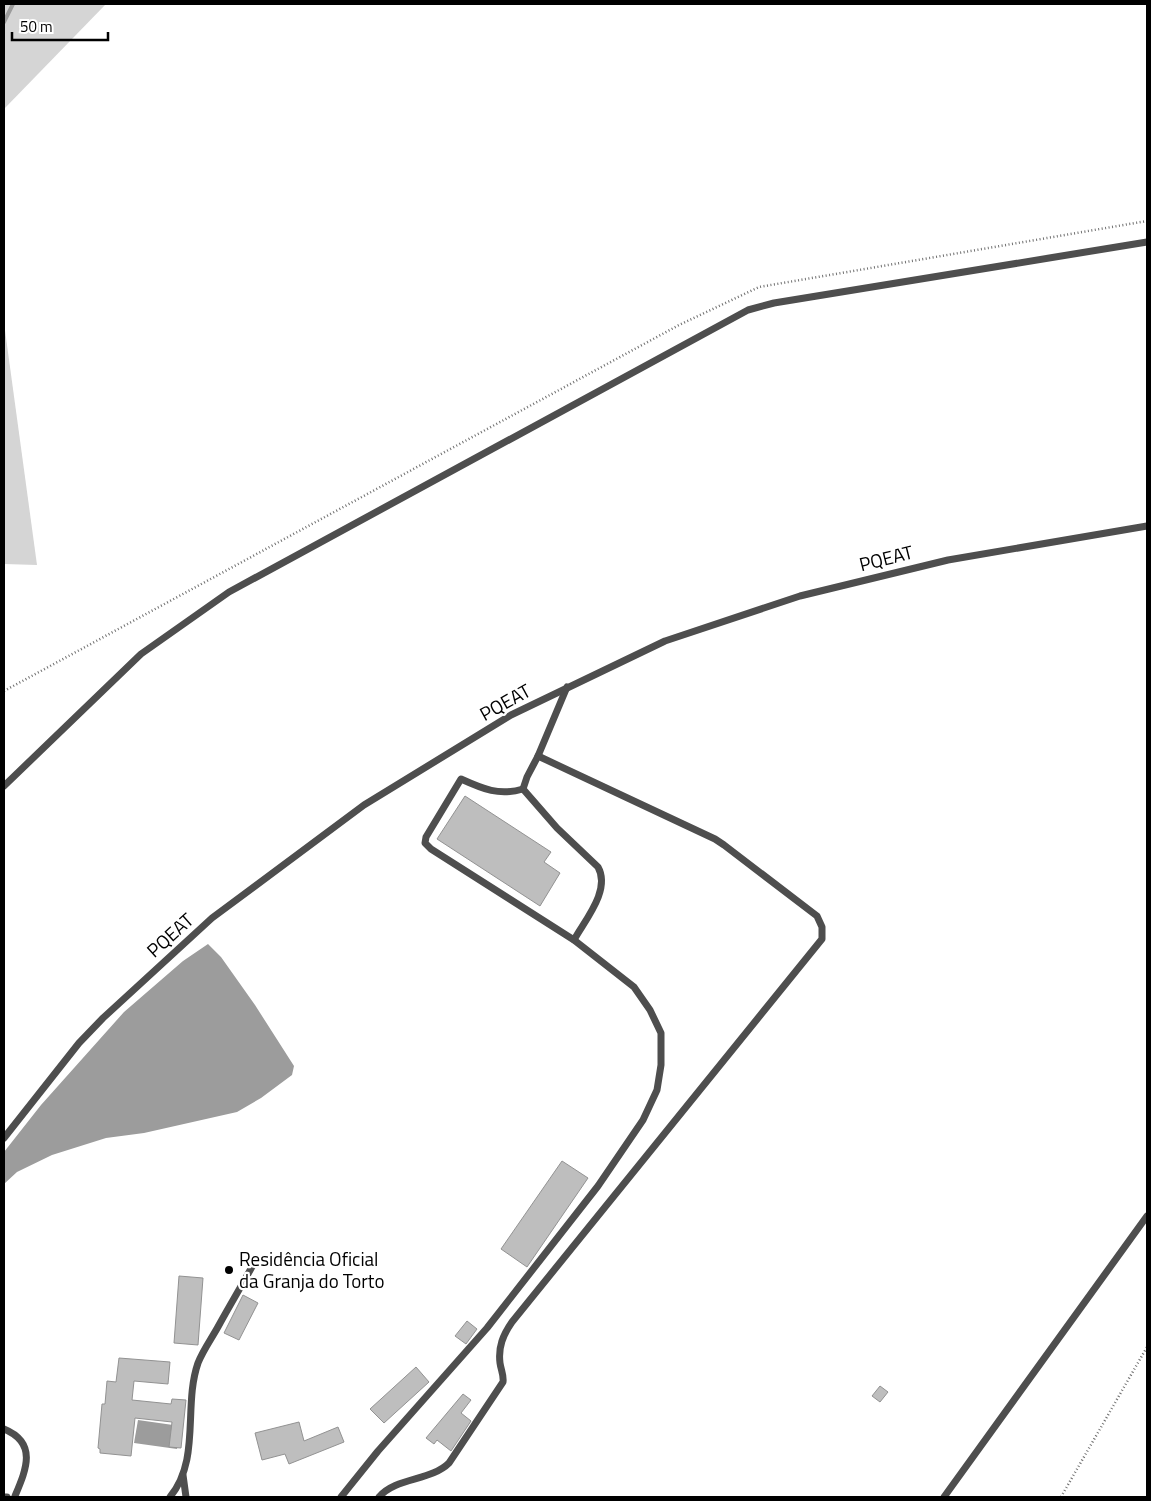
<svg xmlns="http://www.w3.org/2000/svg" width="1151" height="1501" font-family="'Titillium Web',sans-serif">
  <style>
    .green { fill: #d5d5d5 }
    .water { fill: #9c9c9c }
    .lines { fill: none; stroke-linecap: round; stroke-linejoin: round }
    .stream { stroke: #9c9c9c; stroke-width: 4 }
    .building { fill: #bebebe; stroke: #929292 }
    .path { stroke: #707070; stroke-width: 2.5; stroke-dasharray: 1 2.5; stroke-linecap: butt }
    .lane { stroke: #4e4e4e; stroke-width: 7 }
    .poi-dot { fill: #000; stroke: #fff; stroke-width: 2 }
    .labels { text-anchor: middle; stroke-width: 4.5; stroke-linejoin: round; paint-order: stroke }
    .street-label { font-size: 19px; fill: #000; stroke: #fff }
    .poi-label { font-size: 19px; fill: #000; stroke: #fff; text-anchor: start }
  </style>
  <rect width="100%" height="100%" fill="#fff"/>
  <g class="green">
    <path d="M4,4H106L4,109Z"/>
    <path d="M4,323L37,565L4,564Z"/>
  </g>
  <g class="water">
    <path d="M208,944L221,957L255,1005L294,1066L292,1075L261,1098L237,1112L144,1133L106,1138L52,1155L17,1172L4,1184V1152L41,1105L124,1012L183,961Z"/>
    <path d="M138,1420L180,1426L177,1449L134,1443Z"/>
  </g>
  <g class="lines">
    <path class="stream" d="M4,22L13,4"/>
  </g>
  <g class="building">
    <path d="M465,796L551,852L544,862L560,873L540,906L437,839Z"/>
    <path d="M562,1161L588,1178L527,1267L501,1249Z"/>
    <path d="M179,1276L203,1278L198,1345L174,1343Z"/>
    <path d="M243,1295L258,1303L239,1340L224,1333Z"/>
    <path d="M467,1321L477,1329L466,1344L455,1336Z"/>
    <path d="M119,1358L170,1362L168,1384L134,1381L132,1400L171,1404L172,1399L186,1400L181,1448L169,1447L172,1422L135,1418L131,1456L100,1453V1449L98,1448L102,1404H105L107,1381L116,1382Z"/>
    <path d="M416,1367L429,1382L384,1423L370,1409Z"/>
    <path d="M880,1386L888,1392L880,1402L872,1396Z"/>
    <path d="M463,1394L471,1400L461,1413L471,1421L451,1451L437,1440L434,1444L426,1438Z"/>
    <path d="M299,1422L304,1441L338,1427L344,1442L289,1464L285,1454L262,1460L255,1433Z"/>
  </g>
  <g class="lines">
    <g class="path">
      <path d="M4,691L679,325L759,287L1147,221"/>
      <path d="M1061,1497L1147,1347"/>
    </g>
    <g class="lane">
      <path d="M4,786L141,654L229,592L748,310L774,303L1147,242"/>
      <path d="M523,789L557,828L598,867C611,890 585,920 574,940"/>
      <path d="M523,789L527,777L538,756L567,687"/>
      <path d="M4,1138L79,1043L103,1018L212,918L364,805L511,715L665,641L800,596L948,560L1147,526"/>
      <path d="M4,1429C38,1443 26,1470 15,1496"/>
      <path d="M183,1475L186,1497"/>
      <path d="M4,1497H7"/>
      <path d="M170,1497C201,1459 183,1406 198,1363C203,1350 212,1338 219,1325C230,1305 242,1285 253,1265"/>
      <path d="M341,1497L378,1451L487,1328L598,1186L643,1120L657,1090L661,1065V1033L650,1010L634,987L574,940L431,849L425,843L426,837L461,779C483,789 499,796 523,789"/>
      <path d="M379,1497C396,1477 431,1481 449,1463L503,1382C504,1376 501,1370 500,1363C498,1347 503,1335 512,1322L822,939V927L817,916L724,845L715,839L538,756"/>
      <path d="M944,1497L1147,1216"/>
    </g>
  </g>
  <circle class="poi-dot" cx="229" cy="1270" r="5"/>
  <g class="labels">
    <g class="street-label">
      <text transform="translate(886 558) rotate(-14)" y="7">PQEAT</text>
      <text transform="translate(505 702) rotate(-29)" y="7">PQEAT</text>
      <text transform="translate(170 935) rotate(-42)" y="7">PQEAT</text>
    </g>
    <g class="poi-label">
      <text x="239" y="1266">Residência Oficial<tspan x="239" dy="22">da Granja do Torto</tspan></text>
    </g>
  </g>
  <rect width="1151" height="1501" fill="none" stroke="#000000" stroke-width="10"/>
  <path d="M12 32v8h96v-8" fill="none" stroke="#000000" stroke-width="2.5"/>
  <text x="20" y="32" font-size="15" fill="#000000" stroke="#ffffff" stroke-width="4" paint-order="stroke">50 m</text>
</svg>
